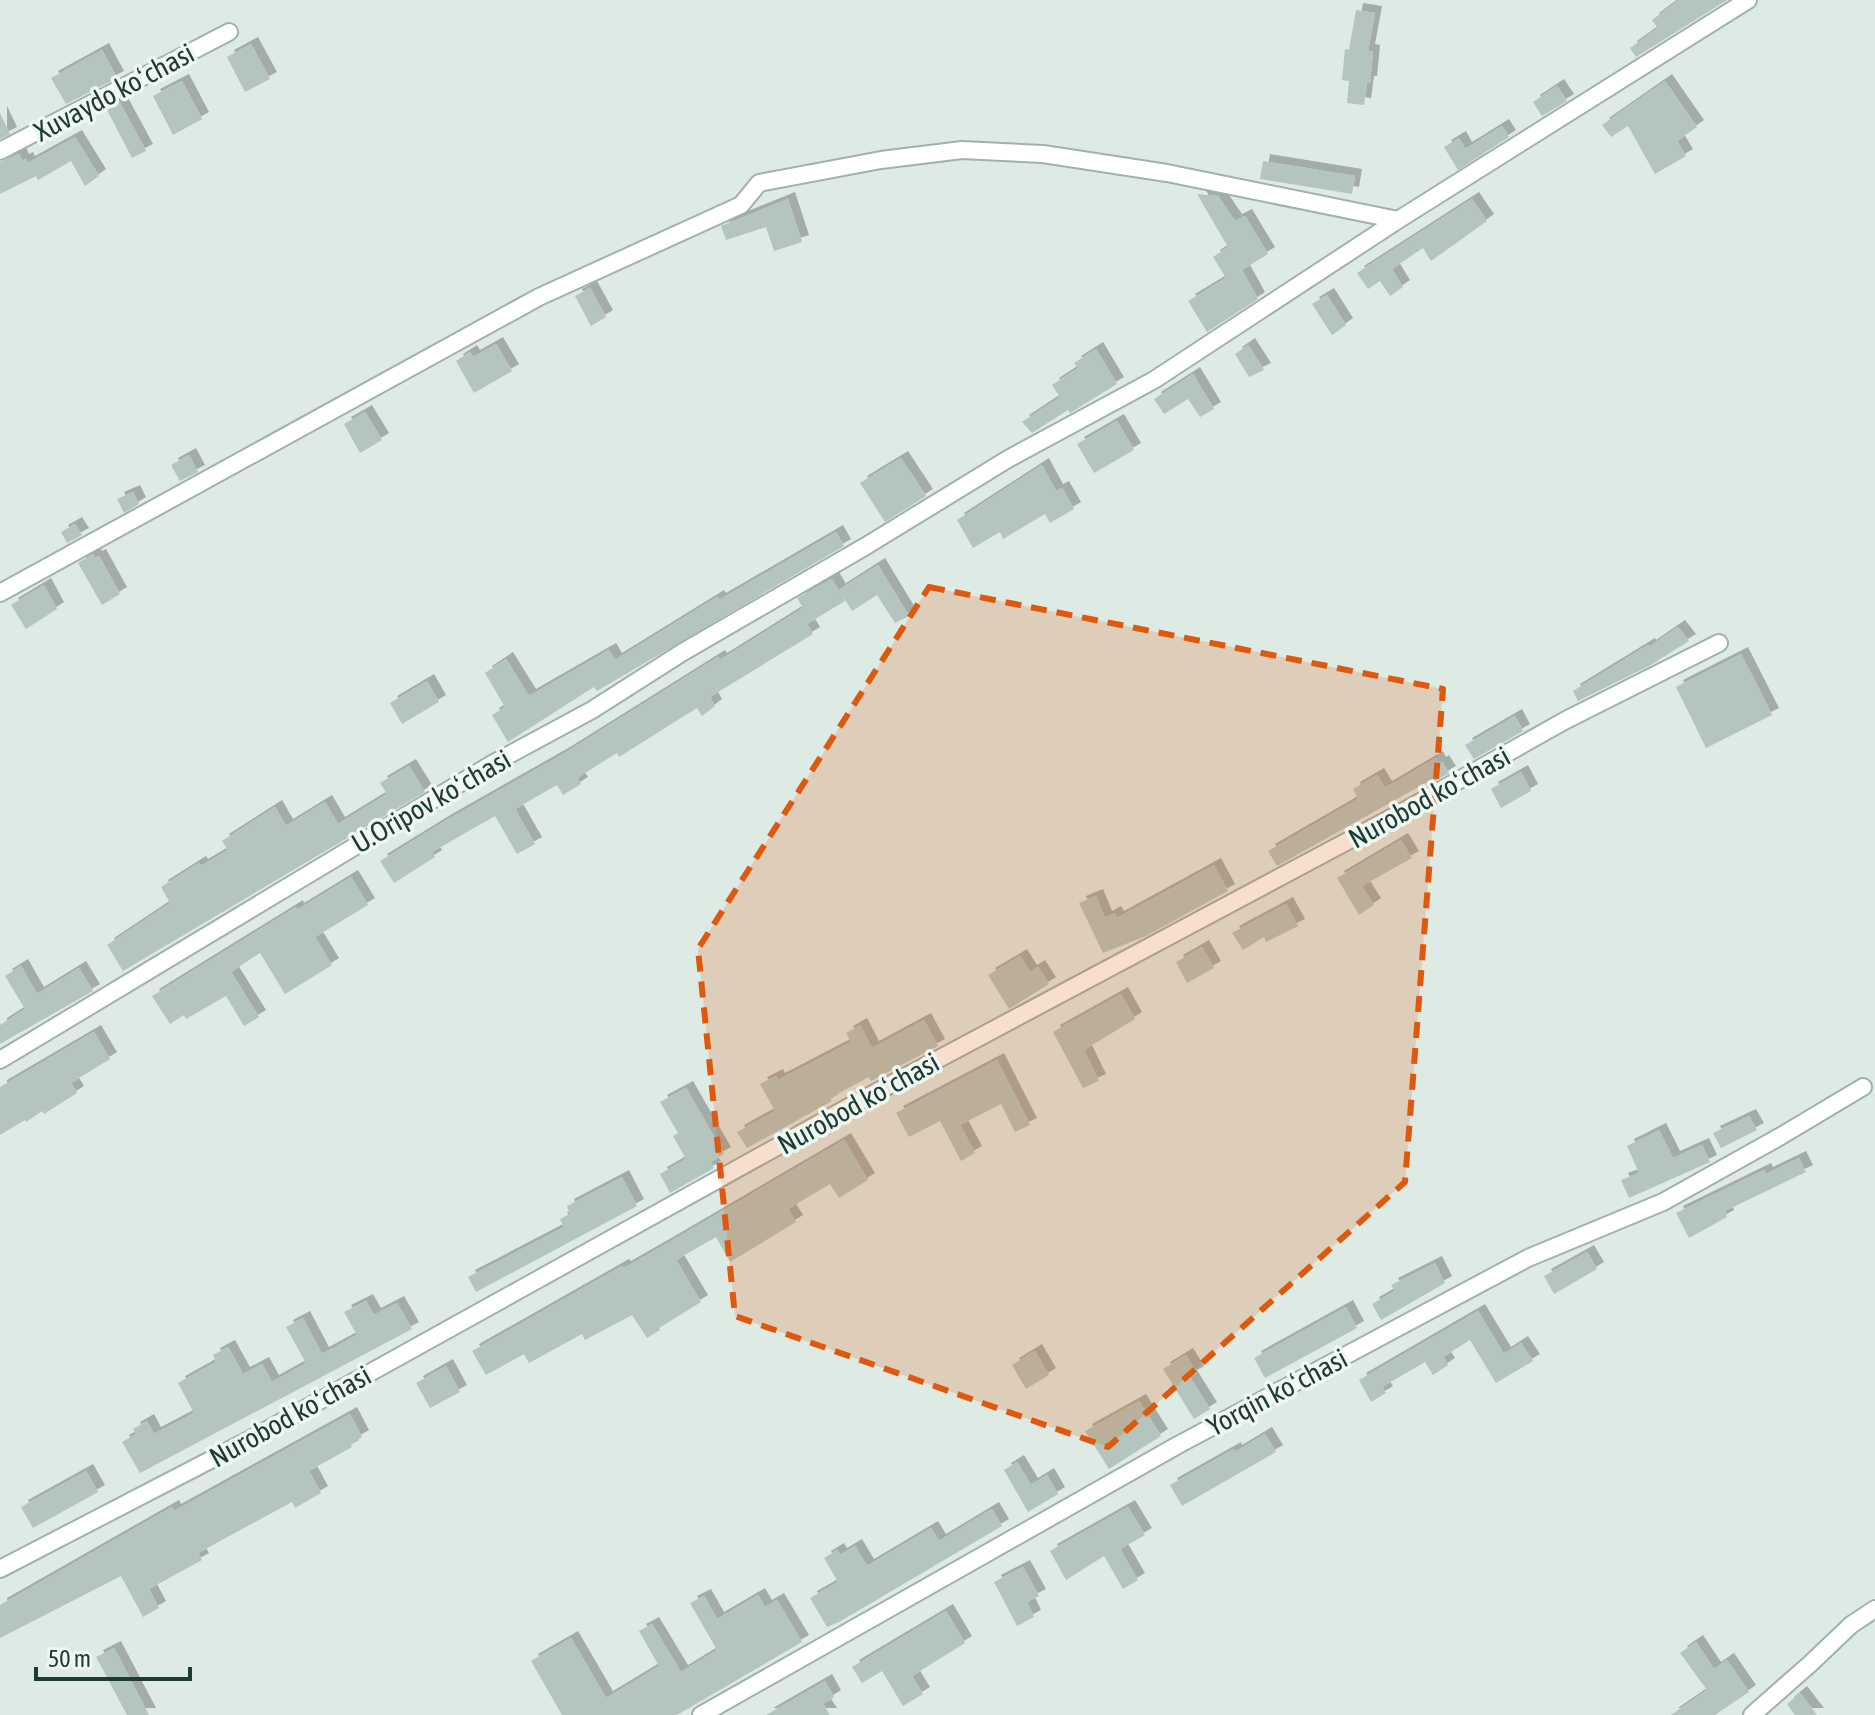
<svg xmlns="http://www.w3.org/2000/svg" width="1875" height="1715" font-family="'Asap Condensed',sans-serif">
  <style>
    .building { fill: #b3c5bd; filter: url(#shadow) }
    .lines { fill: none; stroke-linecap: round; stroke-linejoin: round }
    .minor-casing { stroke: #a1b2ab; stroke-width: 20 }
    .minor { stroke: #fff; stroke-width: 16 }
    .marked { fill: #de580e; fill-opacity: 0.2; stroke: #de580e; stroke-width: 6; stroke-dasharray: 16 10; stroke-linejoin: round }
    .labels { text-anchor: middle; stroke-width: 7; stroke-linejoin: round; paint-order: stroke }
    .street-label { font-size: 28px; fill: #1e3b32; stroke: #eef7f2 }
  </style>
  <defs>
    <filter id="shadow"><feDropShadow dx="7" dy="-7" stdDeviation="0" flood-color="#0004"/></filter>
  </defs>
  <rect width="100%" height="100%" fill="#deeae4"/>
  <g class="building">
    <path d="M1679,0H1727L1636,57L1630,48L1658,28L1652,20Z"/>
    <path d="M1356,10L1375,13L1368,51L1373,52L1370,83H1367L1364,105L1347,103L1349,81L1342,80L1345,49L1349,50Z"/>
    <path d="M251,44L270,79L245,92L227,57Z"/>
    <path d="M102,50L117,78L66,104L51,78Z"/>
    <path d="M182,81L202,119L173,135L153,96Z"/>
    <path d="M1665,81L1697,127L1677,141L1686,156L1655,174L1628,126L1611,137L1602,125Z"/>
    <path d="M1557,86L1567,101L1542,116L1533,102Z"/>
    <path d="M119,101L146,151L132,158L106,108Z"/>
    <path d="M0,113L10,134L0,139Z"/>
    <path d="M1502,126L1509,137L1458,170L1444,147L1459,138L1465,149Z"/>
    <path d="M75,137L99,176L85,186L71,161L38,180L36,176L0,194V162L19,154L22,161L26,159L28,163Z"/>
    <path d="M1263,161L1355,176L1352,194L1260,179Z"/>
    <path d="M1197,194L1218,196L1235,221L1245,216L1268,254L1242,270L1258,299L1207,332L1188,301L1226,278L1213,257L1228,247Z"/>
    <path d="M788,199L802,242L774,251L766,227L726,240L721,226Z"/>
    <path d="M1472,199L1487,221L1431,261L1423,248L1392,269L1403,287L1390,296L1380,281L1368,289L1357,273Z"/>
    <path d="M590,288L606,317L591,326L575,296Z"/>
    <path d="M1327,295L1346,325L1332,335L1312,304Z"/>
    <path d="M496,344L512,371L474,393L456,361L470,352L473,357Z"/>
    <path d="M1248,345L1264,370L1249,377L1235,354Z"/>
    <path d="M1096,349L1117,384L1070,413L1068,410L1032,433L1022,422L1060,397L1052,385L1078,368L1074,363Z"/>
    <path d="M1193,374L1214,409L1200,417L1188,399L1164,414L1154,399Z"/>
    <path d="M365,412L382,440L360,453L344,424Z"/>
    <path d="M1117,421L1134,450L1094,473L1077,444Z"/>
    <path d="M189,455L198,472L180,481L171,465Z"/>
    <path d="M901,458L926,496L885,522L860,483Z"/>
    <path d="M1042,465L1056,491L1062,488L1074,509L1050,523L1045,514L1003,539L1000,532L973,548L957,520Z"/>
    <path d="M133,492L139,504L124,513L117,499Z"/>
    <path d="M75,524L82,535L67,543L61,532Z"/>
    <path d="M836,532L844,546L597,691L594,687L508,742L492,715L505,707L485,673L506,659L529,696L609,650L615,660L717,597L719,600Z"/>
    <path d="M93,554L95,558L99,556L120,594L102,605L78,563Z"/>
    <path d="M878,565L909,616L895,623L877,595L852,611L839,590Z"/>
    <path d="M832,579L845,601L807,624L813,634L710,697L715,706L702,716L697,708L619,757L617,753L577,778L581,784L563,795L557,785L515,809L535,844L517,854L495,816L432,852L435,857L394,883L380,861L445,821L563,754L718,657L720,660L760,635L803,608L797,598Z"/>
    <path d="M44,585L57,609L26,629L11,605Z"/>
    <path d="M1678,627L1689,641L1649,666L1578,701L1573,691L1648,645L1649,647Z"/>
    <path d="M1741,654L1772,715L1706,748L1676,687Z"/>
    <path d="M427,681L439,702L402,724L390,703Z"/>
    <path d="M1515,716L1523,731L1474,759L1465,745Z"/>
    <path d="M1436,758L1439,764L1442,762L1449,773L1432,783L1431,780L1277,866L1268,851L1358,799L1353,789L1377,775L1385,788Z"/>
    <path d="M409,766L425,792L123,971L107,945L170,903L161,887L199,863L201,866L228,850L222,841L275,807L286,826L325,802L338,824L387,794L380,783Z"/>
    <path d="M1521,772L1531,791L1501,808L1491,789Z"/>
    <path d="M1401,840L1412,858L1362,886L1374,905L1359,915L1337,878Z"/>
    <path d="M1214,865L1228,891L1146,936L1103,953L1079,903L1096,896L1105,918L1114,913L1117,918Z"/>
    <path d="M351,877L368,905L315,937L332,965L285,994L260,953L231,972L259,1017L244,1026L226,996L186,1019L184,1015L170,1024L152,996L296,907L297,910Z"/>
    <path d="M1286,904L1298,926L1266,942L1264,937L1243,950L1232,933Z"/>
    <path d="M1202,947L1214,968L1187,983L1176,962Z"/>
    <path d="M1020,956L1030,972L1038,967L1049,984L1009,1009L988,975Z"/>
    <path d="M21,966L37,994L79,968L93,991L0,1044V1025L25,1009L5,976Z"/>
    <path d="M1121,994L1135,1019L1084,1050L1099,1081L1083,1088L1053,1032Z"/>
    <path d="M924,1020L938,1046L871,1081L869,1077L830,1098L832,1101L747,1148L737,1132L775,1111L760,1084L776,1076L778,1080L851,1042L846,1033L860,1025L872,1048Z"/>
    <path d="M94,1032L110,1059L71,1083L77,1093L44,1114L42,1111L26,1122L25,1120L0,1135V1087Z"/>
    <path d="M997,1060L1030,1125L1015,1132L1001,1104L960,1125L975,1153L961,1161L940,1121L909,1137L896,1113Z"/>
    <path d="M686,1088L724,1154L710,1162L714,1168L670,1193L660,1174L686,1159L673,1136L678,1133L660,1102Z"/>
    <path d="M1749,1116L1757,1130L1721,1148L1713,1133Z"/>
    <path d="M1659,1130L1673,1158L1702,1145L1710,1162L1629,1198L1621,1180L1639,1173L1627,1146Z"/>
    <path d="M844,1140L868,1180L839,1198L830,1184L788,1209L796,1222L730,1262L716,1237L676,1260L701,1302L659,1328L660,1330L647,1338L632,1315L585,1340L582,1334L529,1363L524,1354L486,1375L472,1351L622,1266L624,1268L666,1244Z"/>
    <path d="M1799,1158L1806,1172L1725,1211L1727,1217L1689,1238L1676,1213L1764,1170L1766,1174Z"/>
    <path d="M622,1177L637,1206L476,1292L468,1277L564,1227L560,1219L570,1214L567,1206Z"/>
    <path d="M1587,1252L1597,1269L1554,1294L1544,1276Z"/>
    <path d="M1435,1263L1445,1283L1381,1320L1372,1304L1395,1291L1391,1285Z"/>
    <path d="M366,1301L374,1315L397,1303L412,1329L140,1473L122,1442L136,1434L133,1429L147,1421L154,1434L194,1413L178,1383L216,1362L213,1355L228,1347L243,1374L262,1364L272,1382L306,1363L286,1327L303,1318L322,1354L357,1335L344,1312Z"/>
    <path d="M1346,1307L1357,1328L1265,1378L1254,1358Z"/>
    <path d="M1478,1311L1504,1354L1521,1343L1533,1361L1496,1383L1470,1340L1443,1357L1448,1365L1433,1375L1425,1362L1382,1387L1386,1393L1371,1402L1359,1380Z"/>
    <path d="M1035,1351L1049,1375L1026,1389L1012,1365Z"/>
    <path d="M1186,1355L1197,1373L1190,1377L1210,1409L1194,1419L1163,1369Z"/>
    <path d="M446,1366L460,1392L430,1408L416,1383Z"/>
    <path d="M1139,1401L1161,1436L1109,1469L1085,1431Z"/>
    <path d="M350,1414L362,1437L350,1444L352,1447L309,1471L321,1493L295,1508L292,1502L198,1553L202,1560L149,1589L159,1608L143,1617L121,1576L0,1638V1605L172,1507L174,1511Z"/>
    <path d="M1265,1434L1276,1452L1182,1506L1170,1485L1234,1449L1235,1452Z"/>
    <path d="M1017,1462L1031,1485L1047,1475L1058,1494L1028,1512L1004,1470Z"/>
    <path d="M86,1471L98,1492L33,1528L21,1507Z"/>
    <path d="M1128,1507L1145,1535L1120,1549L1138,1580L1123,1589L1104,1556L1066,1580L1050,1551Z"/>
    <path d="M992,1509L1002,1526L839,1622L827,1627L810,1598L838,1582L824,1558L837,1550L840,1555L855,1546L867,1566L931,1528L939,1541Z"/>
    <path d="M1023,1567L1039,1596L1027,1602L1034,1617L1017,1626L994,1582Z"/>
    <path d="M758,1595L765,1607L777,1600L802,1642L677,1715H562L531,1661L571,1638L606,1698L659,1666L639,1631L652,1624L681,1672L717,1650L690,1603L704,1596L717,1619Z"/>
    <path d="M946,1611L965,1643L912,1676L923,1694L903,1706L882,1671L862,1683L852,1667Z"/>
    <path d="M1696,1642L1714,1669L1727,1660L1749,1692L1715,1715H1671L1707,1690L1680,1653Z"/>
    <path d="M114,1648L149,1715H127L96,1657Z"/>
    <path d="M825,1681L834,1697L823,1704L830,1715H766Z"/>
    <path d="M1800,1693L1817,1715H1795L1787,1704Z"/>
  </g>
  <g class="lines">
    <g class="minor-casing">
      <g id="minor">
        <path d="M0,151L229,32"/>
        <path d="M0,593L539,297L741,205L759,183L881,160L962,150L1043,154L1167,173L1398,220"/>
        <path d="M0,1060L492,764L592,710L683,652L866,546L1008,459L1154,380L1398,220L1748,0"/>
        <path d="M0,1569L247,1441L854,1104L1404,811L1566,720L1719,643"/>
        <path d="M701,1715L1178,1445L1528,1258L1663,1202L1781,1136L1863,1087"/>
        <path d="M1752,1715L1810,1664L1851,1625L1875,1609"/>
      </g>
    </g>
    <use href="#minor" class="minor"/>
  </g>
  <path class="marked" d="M929,587L1443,689L1405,1182L1108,1447L735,1316L698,949Z"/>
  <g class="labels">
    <g class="street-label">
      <text transform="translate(114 92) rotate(-28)" y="10">Xuvaydo koʻchasi</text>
      <text transform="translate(1429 797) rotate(-29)" y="10">Nurobod koʻchasi</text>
      <text transform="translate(431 801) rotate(-30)" y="10">U.Oripov koʻchasi</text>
      <text transform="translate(858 1103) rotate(-29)" y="10">Nurobod koʻchasi</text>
      <text transform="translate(1277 1392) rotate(-28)" y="10">Yorqin koʻchasi</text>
      <text transform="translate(290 1416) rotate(-29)" y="10">Nurobod koʻchasi</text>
    </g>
  </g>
  <path d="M36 1667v12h154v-12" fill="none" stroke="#1e3b32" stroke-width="4"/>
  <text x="48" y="1667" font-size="24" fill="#1e3b32" stroke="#eef7f2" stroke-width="6" paint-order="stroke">50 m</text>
</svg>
